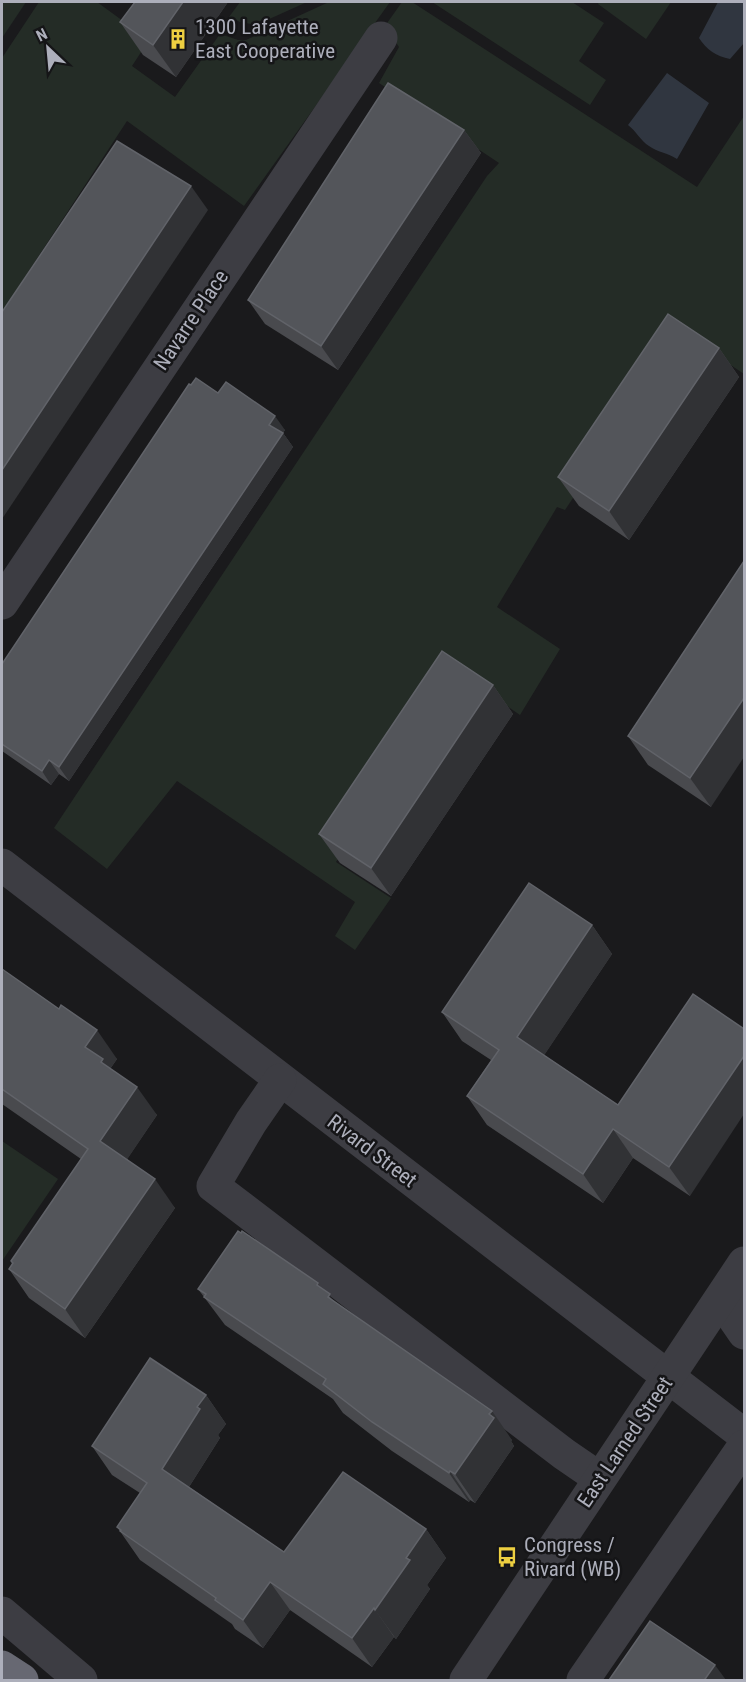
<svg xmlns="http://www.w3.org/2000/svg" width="746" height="1682" font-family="'Roboto Condensed',sans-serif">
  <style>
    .green { fill: #242c26 }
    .water { fill: #303640 }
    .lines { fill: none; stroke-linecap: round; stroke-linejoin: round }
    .minor { stroke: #3d3d43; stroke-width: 33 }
    .highway { stroke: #676872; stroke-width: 33 }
    .wall { fill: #494a4e }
    .shaded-wall { fill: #313235 }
    .building { fill: #53555a; stroke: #616369; stroke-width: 1.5 }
    .labels { text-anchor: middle; stroke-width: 5; stroke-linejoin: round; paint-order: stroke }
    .poi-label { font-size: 21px; fill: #adafbb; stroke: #151517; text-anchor: start }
    .street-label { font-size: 21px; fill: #adafbb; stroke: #151517 }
  </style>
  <rect width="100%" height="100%" fill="#1a1a1c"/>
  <g class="green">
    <path d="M2,2H26L2,38Z"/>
    <path d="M39,2H97L149,40L132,66L175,97L220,34L238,40H246L329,2H390L244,206L127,121L2,312V58Z"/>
    <path d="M240,2H307L256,25L240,22L229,17Z"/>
    <path d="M402,2H412L697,187L744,116V374L683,333L565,510L557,507L497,607L560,649L520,715L462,675L336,862L391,898L355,950L335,936L355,902L177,781L107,869L54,828L487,176L499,163L379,83L399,47L385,26Z"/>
    <path d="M432,2H572L604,23L579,61L606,80L590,105Z"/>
    <path d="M599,2H671L646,39L598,4Z"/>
    <path d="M2,1141L58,1179L2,1261Z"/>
  </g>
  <g class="water">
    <path d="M718,2H744V43L730,59C716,56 707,50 699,38Z"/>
    <path d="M667,73L709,103L677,159C668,153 657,152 649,146C641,141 636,131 628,125Z"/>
  </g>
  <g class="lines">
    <g class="minor">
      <path d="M2,603L381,38"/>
      <path d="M2,865L744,1435"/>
      <path d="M280,1080L251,1122L213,1186L564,1454L599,1478"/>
      <path d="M726,1291L733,1317L744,1333"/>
      <path d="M2,1613L81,1680"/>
      <path d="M466,1680L744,1263"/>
      <path d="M583,1680L744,1446"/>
    </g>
    <path class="highway" d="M2,1667L22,1680"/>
  </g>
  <g class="wall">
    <path d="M135,2H228L176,77L143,55L120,22Z"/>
    <path d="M464,130L481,153L338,370L265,324L248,300Z"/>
    <path d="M719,348L739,377L629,540L579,506L558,477Z"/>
    <path d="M218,393L285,430L283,433L293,447L69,781L59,774L51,785L2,751V664Z"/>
    <path d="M744,561L711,807L648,765L628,736Z"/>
    <path d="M493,685L513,714L391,896L340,863L319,834Z"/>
    <path d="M592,925L612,954L544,1055L618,1105L693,994L690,1196L633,1158L603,1203L487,1125L467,1096L491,1060L462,1041L442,1012Z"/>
    <path d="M2,969L117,1059L110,1069L157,1115L127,1159L175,1208L85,1338L29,1298L9,1269L12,1264L11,1261L81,1159L2,1104Z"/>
    <path d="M198,1289H322L335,1302L512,1440L511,1441L514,1446L475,1503L470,1500L469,1502L392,1451L343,1413L333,1399L225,1325Z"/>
    <path d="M206,1395L226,1424L218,1435L220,1438L189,1487L284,1552L426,1529L446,1558L427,1585L430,1589L396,1639L394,1637L372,1667L290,1610L263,1648L235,1629L232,1624L140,1560L117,1527L140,1493L112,1475L92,1446Z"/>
  </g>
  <g class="shaded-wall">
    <path d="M183,2H228L176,77L153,45Z"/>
    <path d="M464,130L481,153L338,370L321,346Z"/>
    <path d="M191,186L208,210L2,519V470Z"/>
    <path d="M719,348L739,377L629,540L609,511Z"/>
    <path d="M275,416L285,430L283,433L293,447L69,781L59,767Z"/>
    <path d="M493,685L513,714L391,896L371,868Z"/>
    <path d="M744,698V757L711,807L690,778Z"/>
    <path d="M49,760L59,774L51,785L42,771Z"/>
    <path d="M592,925L612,954L537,1066L517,1037Z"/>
    <path d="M97,1030L117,1059L105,1076L85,1047Z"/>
    <path d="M744,1056V1114L690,1196L669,1167Z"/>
    <path d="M137,1087L157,1115L120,1170L100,1141Z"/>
    <path d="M613,1129L633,1158L603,1203L583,1174Z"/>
    <path d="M155,1179L175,1208L85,1338L65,1309Z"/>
    <path d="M206,1395L226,1424L218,1435L220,1438L182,1498L162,1469L197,1407Z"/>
    <path d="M492,1411L512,1440L511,1441L514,1446L475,1503L455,1474Z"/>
    <path d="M450,1471L470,1500L469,1502L449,1473Z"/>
    <path d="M426,1529L446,1558L427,1585L430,1589L396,1639L375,1610L406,1558Z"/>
    <path d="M270,1582L290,1610L263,1648L243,1620Z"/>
    <path d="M374,1608L394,1637L372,1667L352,1638Z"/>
    <path d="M715,1665L726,1680H706L705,1679Z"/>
  </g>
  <g class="building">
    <path d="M135,2H183L153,45L120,22Z"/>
    <path d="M388,83L464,130L321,346L248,300Z"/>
    <path d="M117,141L191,186L2,470V312Z"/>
    <path d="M668,314L719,348L609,511L558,477Z"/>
    <path d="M196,378L218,393L226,382L275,416L269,425L283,433L59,767L49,760L42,771L2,744V664L189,384L191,385Z"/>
    <path d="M744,561V698L690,778L628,736Z"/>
    <path d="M442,651L493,685L371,868L319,834Z"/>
    <path d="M529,883L592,925L517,1037L618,1105L693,994L744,1029V1056L669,1167L613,1129L583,1174L467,1096L499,1050L442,1012Z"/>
    <path d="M2,969L59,1009L61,1005L97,1030L85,1047L103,1059L101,1062L137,1087L100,1141L155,1179L65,1309L9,1269L13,1263L11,1261L88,1149L2,1089Z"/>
    <path d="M238,1231L241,1233L242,1231L318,1283L317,1285L330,1294L328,1297L492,1411L489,1414L494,1418L455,1474L450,1471L449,1473L372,1422L323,1384L326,1379L204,1297L206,1294L198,1289Z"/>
    <path d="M150,1358L206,1395L197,1407L200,1409L162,1469L284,1552L343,1472L426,1529L406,1558L410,1560L375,1610L374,1608L352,1638L270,1582L243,1620L215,1600L216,1598L120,1531L121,1530L117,1527L147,1483L92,1446Z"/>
    <path d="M650,1621L715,1665L705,1679L707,1680H609Z"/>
  </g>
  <defs>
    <g id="building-bare" transform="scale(1.62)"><path d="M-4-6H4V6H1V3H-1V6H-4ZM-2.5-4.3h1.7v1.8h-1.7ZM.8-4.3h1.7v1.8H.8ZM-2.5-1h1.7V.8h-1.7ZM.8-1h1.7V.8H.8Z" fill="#edcf41" stroke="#151517" stroke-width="2.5" paint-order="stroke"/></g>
    <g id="bus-bare" transform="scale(1.62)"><path d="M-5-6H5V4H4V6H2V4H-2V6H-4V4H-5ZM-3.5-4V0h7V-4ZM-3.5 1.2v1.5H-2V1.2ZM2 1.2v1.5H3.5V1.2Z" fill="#edcf41" stroke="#151517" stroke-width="2.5" paint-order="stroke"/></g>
  </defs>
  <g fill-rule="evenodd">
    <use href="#building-bare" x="178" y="39"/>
    <use href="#bus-bare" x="507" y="1557"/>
  </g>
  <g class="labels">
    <g class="poi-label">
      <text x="195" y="34">1300 Lafayette<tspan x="195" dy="24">East Cooperative</tspan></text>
      <text x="524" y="1552">Congress /<tspan x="524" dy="24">Rivard (WB)</tspan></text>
    </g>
    <g class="street-label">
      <text transform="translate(191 320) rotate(-56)" y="7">Navarre Place</text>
      <text transform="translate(372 1151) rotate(37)" y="7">Rivard Street</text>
      <text transform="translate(625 1442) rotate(-56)" y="7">East Larned Street</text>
    </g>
  </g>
  <rect width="746" height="1682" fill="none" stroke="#adafbb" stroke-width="6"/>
  <g transform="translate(48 48) rotate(334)" stroke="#151517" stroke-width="4.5" paint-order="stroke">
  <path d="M0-4.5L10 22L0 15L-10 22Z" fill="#adafbb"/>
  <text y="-9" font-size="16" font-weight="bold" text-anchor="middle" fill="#adafbb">N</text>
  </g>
</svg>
